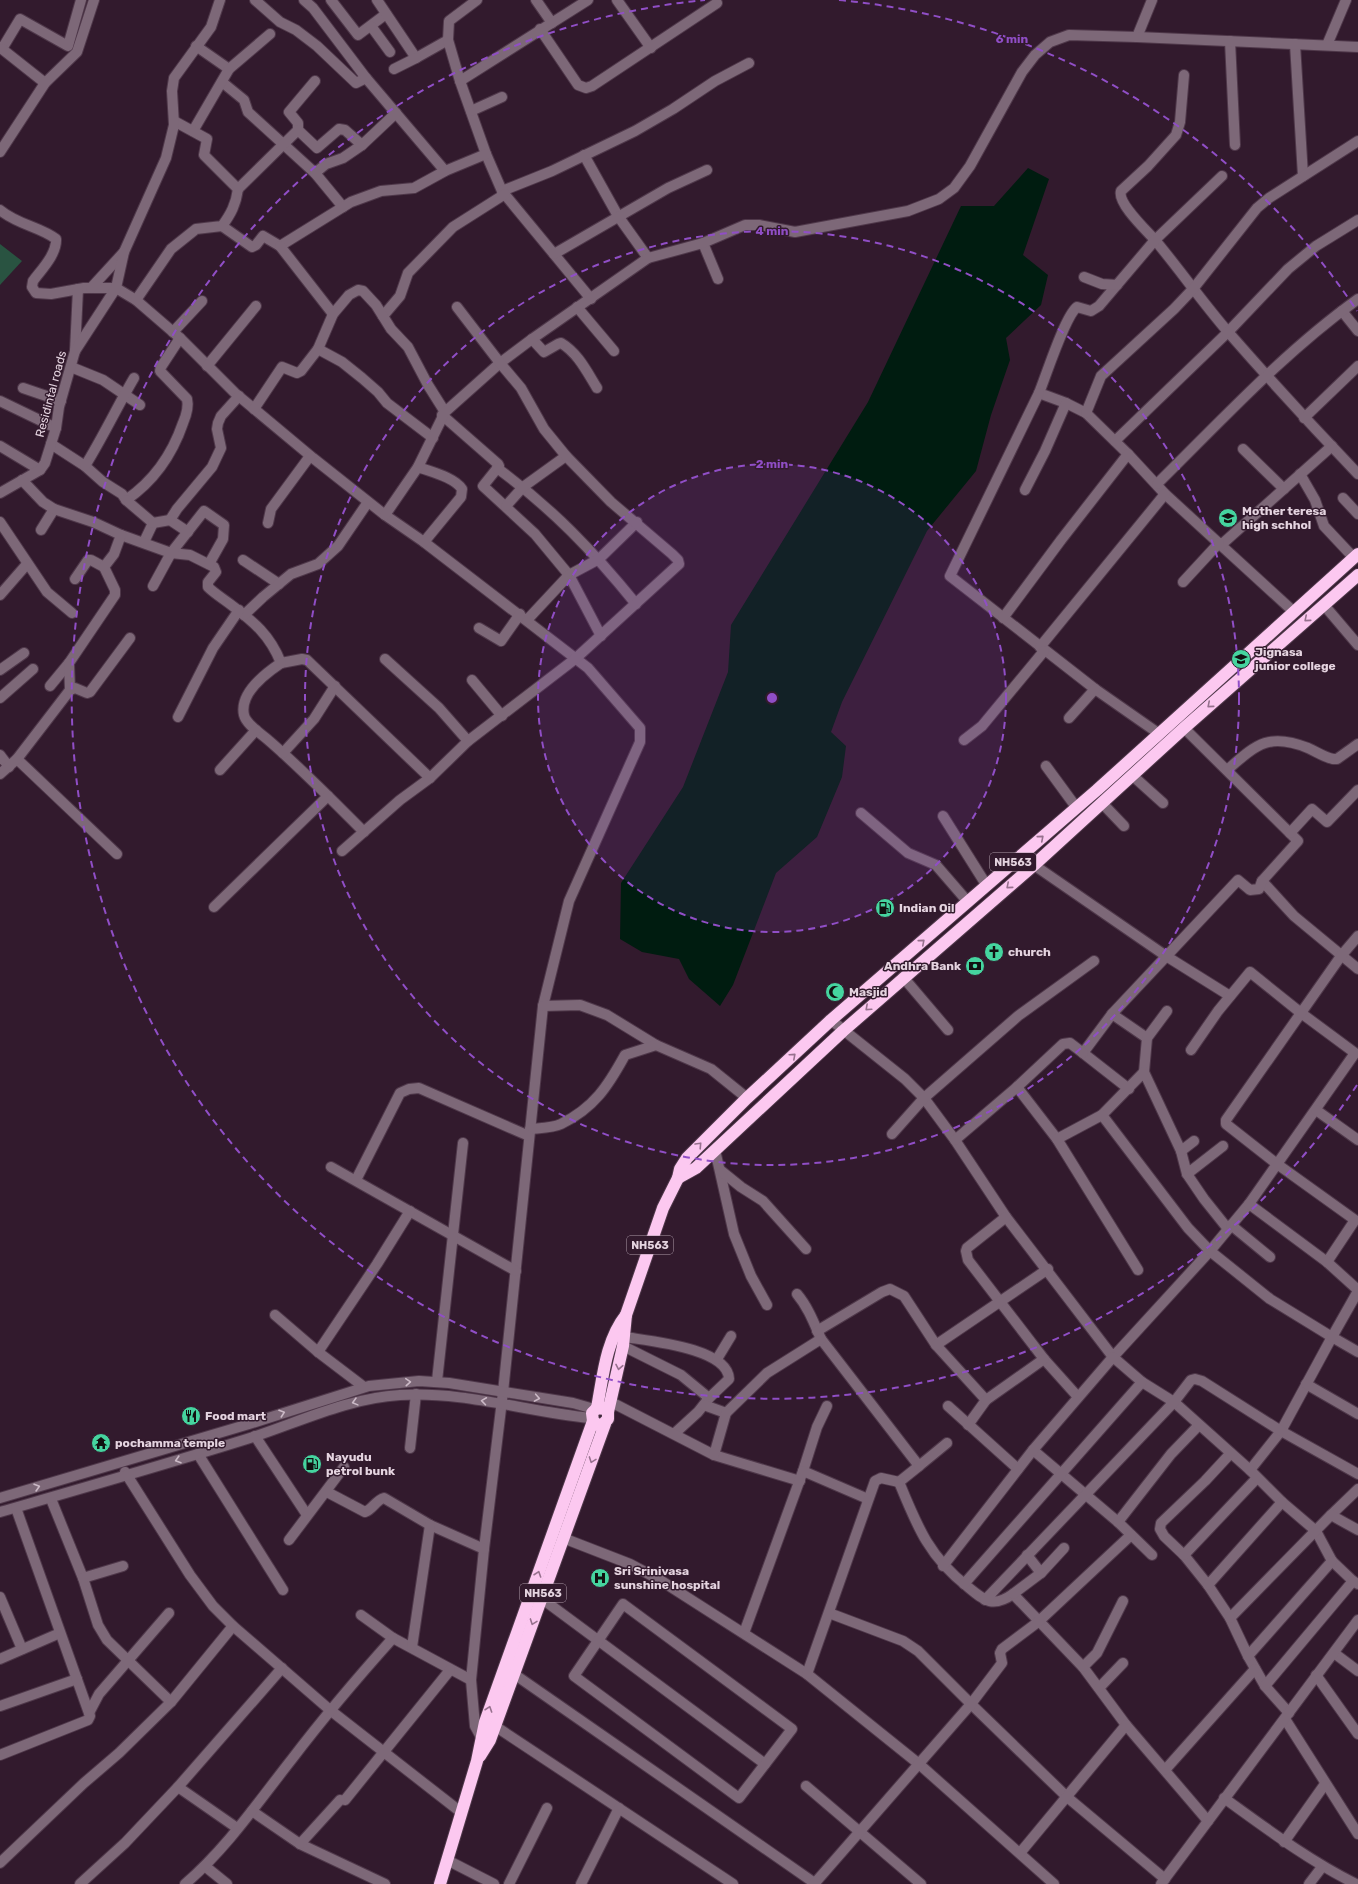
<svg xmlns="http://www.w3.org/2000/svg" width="1358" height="1884" font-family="Rubik,sans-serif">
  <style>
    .green { fill: #295341 }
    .water { fill: #001c10 }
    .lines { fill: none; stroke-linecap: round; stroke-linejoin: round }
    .minor-casing { stroke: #4f384a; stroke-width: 12 }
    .highway-casing { stroke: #4f384a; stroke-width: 14 }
    .minor { stroke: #7d6878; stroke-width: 10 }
    .highway { stroke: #fcc8f0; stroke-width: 12 }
    .oneway { stroke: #97718e }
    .oneway2 { stroke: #cbb9c6 }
    .ring { fill: none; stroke: #904ec6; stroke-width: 2; stroke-dasharray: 7 5 }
    .labels { text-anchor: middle; stroke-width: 3; stroke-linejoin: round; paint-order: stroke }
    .shield { fill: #321a2d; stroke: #af9caa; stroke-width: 1 }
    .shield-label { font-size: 11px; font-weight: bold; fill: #e5d4e0 }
    .street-label { font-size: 12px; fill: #e5d4e0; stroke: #321a2d }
    .poi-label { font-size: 12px; font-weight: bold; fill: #e5d4e0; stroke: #321a2d; text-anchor: start }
    .centre { fill: #904ec6; stroke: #321a2d; stroke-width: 2 }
    .ring-label { font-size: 12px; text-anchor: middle; font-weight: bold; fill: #904ec6; stroke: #321a2d; stroke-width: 3; stroke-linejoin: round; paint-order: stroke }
  </style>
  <rect width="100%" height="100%" fill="#321a2d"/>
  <path class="green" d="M0,244L22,261L0,285Z"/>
  <path class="water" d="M1028,168L1049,179L1023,255L1048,275L1041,305L1006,338L1010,360L991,415L976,471L927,531L842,702L831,732L846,746L842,777L817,837L776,873L733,985L720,1006L689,979L679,959L642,952L620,939L621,883L683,787L728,672L731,625L868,402L961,206H994Z"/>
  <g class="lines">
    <g class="minor-casing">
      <g id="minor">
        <path d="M255,0L280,22L296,30L317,46L356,83L366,78L445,171"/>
        <path d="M304,0L313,8L366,78"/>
        <path d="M331,0L358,35L386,14"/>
        <path d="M377,0L416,58L448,40"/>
        <path d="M477,0L449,21L448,40L460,81L486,154L502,191L591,299"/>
        <path d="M536,0L552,23"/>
        <path d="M617,0L651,48"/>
        <path d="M371,26L390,52"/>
        <path d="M540,29L578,85L586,88L592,86L717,3"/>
        <path d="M1137,37L1152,0"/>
        <path d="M1230,41L1235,145"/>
        <path d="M1295,44L1303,176"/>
        <path d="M1327,45L1346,0"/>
        <path d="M196,46L229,69"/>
        <path d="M0,47L2,49L20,19L68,46L81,0"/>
        <path d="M2,49L45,83"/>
        <path d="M394,69L416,58"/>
        <path d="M1184,75L1180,122L1176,135L1148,166L1121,191C1117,203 1147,231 1155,240C1180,270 1203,303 1229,333C1271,381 1314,428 1358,474"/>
        <path d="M460,81L588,0"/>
        <path d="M222,82L244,100L248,112L315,173"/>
        <path d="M471,111L502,97"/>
        <path d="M298,130V123L289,112L315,81"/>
        <path d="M193,131L229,69L270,34"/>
        <path d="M0,152L45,83L77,52L94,0"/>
        <path d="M584,155L618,216L648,258"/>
        <path d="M1222,176L1155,240L1099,306L1091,311L1077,307C1065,316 1046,376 1039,393L1066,403L1086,413L1128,454L1165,494L1294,612"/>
        <path d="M238,189L298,130L317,148L339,129L345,130L362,145"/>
        <path d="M502,191L552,171L635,131L673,109L715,81L749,63"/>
        <path d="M343,207L315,173L326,164L343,158L362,145L396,113"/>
        <path d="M0,210C18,225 41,227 56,239C57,254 41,270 33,281L32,287L36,293L51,294L84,288H116L136,300L180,338L235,393L313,458L385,515L424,542L588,668L640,728V742L569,901L543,1006L503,1392L484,1549L471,1680L475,1726L481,1737L486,1739"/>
        <path d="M222,226L252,247L256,245L263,236L280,246L351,202L381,191L414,188L445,171L486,154"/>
        <path d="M703,243L718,279"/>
        <path d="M280,246L333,314"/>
        <path d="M554,254L668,188L707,170"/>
        <path d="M1084,277L1102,284L1117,285"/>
        <path d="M91,288L124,252"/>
        <path d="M136,300L171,249L196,229L222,226C231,214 236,204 238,189L204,155L207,139L174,121"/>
        <path d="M577,307L614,351"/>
        <path d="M1342,311L1358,331"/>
        <path d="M383,316L400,296L408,273L453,227L505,194"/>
        <path d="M173,332L202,301"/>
        <path d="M532,339L544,352L558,344L561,343C578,353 587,372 597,388"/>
        <path d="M318,349L342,362L362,378L378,392L387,403L433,438"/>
        <path d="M75,351L78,289"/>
        <path d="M207,366L256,306"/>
        <path d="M71,367L103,380L140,405"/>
        <path d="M23,388L61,401"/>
        <path d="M1039,393L950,576L1095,689L1158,733"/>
        <path d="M0,401L56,428"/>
        <path d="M254,409L282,367L297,373L301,371L318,349L333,314L349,295L358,290L363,291L376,305L391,329L408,347L428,385L445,412"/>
        <path d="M1086,413L1101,376L1174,309L1193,289L1257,208L1269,198L1358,141"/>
        <path d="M442,415L498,464L499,466L483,486L535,534L569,575L601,636"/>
        <path d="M1304,418L1358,366"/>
        <path d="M1115,441L1228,332L1288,269L1316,246L1358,220"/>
        <path d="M51,444L85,466L103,482L122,494L126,500C154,481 172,455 183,423C186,416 189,407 187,399L160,371L161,367L180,338"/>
        <path d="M0,446L40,470"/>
        <path d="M1243,449L1284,489"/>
        <path d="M85,466C103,437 117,407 134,378"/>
        <path d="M418,467C431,472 454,477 462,489L461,497L424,542"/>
        <path d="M497,468C553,509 593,551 636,604"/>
        <path d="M1300,474L1315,500L1324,526L1354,558"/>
        <path d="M1157,484C1221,421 1284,352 1358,299"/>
        <path d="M1025,490L1045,451L1066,403"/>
        <path d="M0,493L40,470L45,463L56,428L59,407L75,351L116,288L124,252L166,158L174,125L172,91L174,78L211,27L220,0"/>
        <path d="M1343,498L1358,514"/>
        <path d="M126,500L153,523L144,542"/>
        <path d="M506,506L523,487L566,456"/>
        <path d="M385,515L418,467L445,412L500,363L532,339L648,258L703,243L745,225H759L795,232L908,211L939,199L954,188L970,166L1022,72L1035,55L1050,42L1069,35L1137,37L1358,47"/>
        <path d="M170,520L177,509L212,467L221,448L217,429L218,423L221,416L239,396"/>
        <path d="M0,522L47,592L72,613"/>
        <path d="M153,523L170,520L188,532"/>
        <path d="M268,523L271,509L310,456"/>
        <path d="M41,530L54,509"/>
        <path d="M121,535L171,553L190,555L214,567L216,572L208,582V587C214,593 222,598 230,604C254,622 270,635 281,663L302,659L307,660L430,778"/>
        <path d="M1221,545L1332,446"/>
        <path d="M243,560L279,584"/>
        <path d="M75,579L88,560H91L104,567"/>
        <path d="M1183,582L1219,543"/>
        <path d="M153,586L171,553L204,511L224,525L223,539L209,564"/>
        <path d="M0,595L27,564"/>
        <path d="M1324,605L1358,645"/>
        <path d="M244,615L263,597L291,574L318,564L338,546L368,502"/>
        <path d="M1003,618L1061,540L1128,454"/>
        <path d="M527,620L569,575L599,559L637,522"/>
        <path d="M479,628L501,641L520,614"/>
        <path d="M1045,651L1040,647L1165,494"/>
        <path d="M385,659L439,708L468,741"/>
        <path d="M281,663C266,673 239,693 244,715C246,724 260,733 267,739C301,768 332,800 364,832"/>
        <path d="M0,670L24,653"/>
        <path d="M472,680L502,716"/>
        <path d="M50,686L69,663"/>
        <path d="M70,690L75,688L87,693L90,692L130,638"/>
        <path d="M0,698L33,669"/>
        <path d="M178,717L213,648L239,610"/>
        <path d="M1069,718L1095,689"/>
        <path d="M1184,728L1298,841L1262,881L1294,916L1358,969"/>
        <path d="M964,740L982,726L1044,651"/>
        <path d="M283,753L314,719L335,686"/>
        <path d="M0,755L9,767"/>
        <path d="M17,759L117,854"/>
        <path d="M1046,766L1076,807"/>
        <path d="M220,770L256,730"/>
        <path d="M1227,770C1256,745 1268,732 1308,748C1317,752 1324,757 1333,759H1337L1358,744"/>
        <path d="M0,774L17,759L70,690L69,663L115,595V590L104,567L114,554L121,535L93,522L54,509L43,502L22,480"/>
        <path d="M1133,776L1163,803"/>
        <path d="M1102,803L1124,826"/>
        <path d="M861,813L908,853L936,865L968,902"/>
        <path d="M943,816L987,886"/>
        <path d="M1290,833L1312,809L1327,822L1358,790"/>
        <path d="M342,851L400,800L430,778L468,741L575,659L679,564L678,560L672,554L611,502L566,456L544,429L521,388L500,363L457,307"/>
        <path d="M1034,865L1166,956L1230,996"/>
        <path d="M214,907L328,796"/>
        <path d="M903,977L948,1030"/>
        <path d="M543,1006L580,1005L607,1015L656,1045L711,1069L747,1098"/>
        <path d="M1112,1014L1147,1038"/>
        <path d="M831,1020L905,1079L924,1098L955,1140L1006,1217L1113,1357L1210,1251L1249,1204L1355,1053L1301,1013L1226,1120V1124L1277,1164L1355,1220L1327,1262"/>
        <path d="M1191,1050L1218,1011L1250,972L1301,1013L1341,956L1358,936"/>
        <path d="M1144,1072L1147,1038L1167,1011"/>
        <path d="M1017,1087L1057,1139L1138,1270"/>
        <path d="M1129,1089L1083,1053L1112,1014L1238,880L1250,890L1259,889L1262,881"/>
        <path d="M1316,1110L1358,1140"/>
        <path d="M1102,1115L1144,1072L1181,1151L1187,1174L1204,1199L1228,1229"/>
        <path d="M530,1129C539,1128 553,1128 561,1124C594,1108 608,1086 625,1055L656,1045"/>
        <path d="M892,1134L924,1098L1018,1016L1094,961"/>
        <path d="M1057,1139L1102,1115L1188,1228L1210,1251L1270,1299L1332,1337L1281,1431L1250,1470"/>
        <path d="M955,1140L1017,1087L1063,1044L1070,1043L1083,1053"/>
        <path d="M715,1150L734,1234L751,1276L767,1305"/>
        <path d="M1181,1151L1194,1141"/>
        <path d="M331,1167L516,1271"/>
        <path d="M720,1170L741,1187L763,1201L806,1249"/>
        <path d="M1187,1174L1223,1146"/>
        <path d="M356,1180L400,1093L409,1089L419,1088L529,1136"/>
        <path d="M1249,1204L1327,1262L1358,1290"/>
        <path d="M1006,1217L967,1248L966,1251L968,1260L1044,1359L1078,1397"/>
        <path d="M1231,1225L1270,1257"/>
        <path d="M1358,1291L1332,1337L1358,1352"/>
        <path d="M797,1294C808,1307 814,1323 821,1339L919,1466L899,1482C917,1526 929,1557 968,1587C985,1601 993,1608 1013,1594L1083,1667L1126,1725L1208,1821"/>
        <path d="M275,1315L318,1352L364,1387"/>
        <path d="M817,1331L882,1292L890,1289L904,1296L936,1345L986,1400L968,1425"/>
        <path d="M625,1337C649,1341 728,1348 729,1379L709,1398"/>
        <path d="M936,1345L1048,1269"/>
        <path d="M623,1346L681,1375L709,1398L698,1412L675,1433"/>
        <path d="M318,1352L377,1264L410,1211"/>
        <path d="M717,1359L731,1336"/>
        <path d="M437,1381L463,1143"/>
        <path d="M1306,1384L1358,1414"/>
        <path d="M986,1400L1044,1359"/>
        <path d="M611,1402L714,1455L800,1481"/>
        <path d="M704,1405L726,1413"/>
        <path d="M948,1406L1018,1469"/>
        <path d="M255,1436L307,1515"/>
        <path d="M410,1448L416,1394"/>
        <path d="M1033,1450L1118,1522L1152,1555"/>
        <path d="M198,1454L283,1590"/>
        <path d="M1230,1454L1205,1481L1161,1523L1160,1529L1164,1536L1184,1555L1208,1585L1230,1618L1248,1656L1265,1686L1289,1713"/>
        <path d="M714,1455L726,1413L767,1373L821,1339"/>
        <path d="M919,1466L947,1443"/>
        <path d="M803,1471L817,1427L827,1406"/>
        <path d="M125,1472L190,1575L213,1606L233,1626L330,1710L462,1813"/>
        <path d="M327,1492L365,1512C373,1509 376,1500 384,1498L430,1525L484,1549"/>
        <path d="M0,1498L249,1424L369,1386L419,1381L449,1383L573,1403L594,1409"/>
        <path d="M51,1499L83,1578L98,1625L107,1640L171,1702"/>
        <path d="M0,1512C83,1488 167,1464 250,1438C299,1422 348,1398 400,1395C465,1391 527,1412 591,1418"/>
        <path d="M1331,1515L1358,1489"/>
        <path d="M1118,1522L1171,1454L1199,1425"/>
        <path d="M563,1538L630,1564L660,1580L807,1674L919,1764L1054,1884"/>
        <path d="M289,1540L344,1467"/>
        <path d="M1027,1555L1041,1573"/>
        <path d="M1184,1555L1257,1478"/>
        <path d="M943,1566L1033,1450L1113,1357L1142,1382L1174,1402L1250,1470L1282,1502L1316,1531L1332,1561L1353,1581L1358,1584"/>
        <path d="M83,1578L123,1566"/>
        <path d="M964,1584L1142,1382"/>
        <path d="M1208,1585L1282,1502"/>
        <path d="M1013,1594L1041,1573L1064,1548"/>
        <path d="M0,1597L22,1649"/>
        <path d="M541,1598L765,1764"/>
        <path d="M985,1600L1174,1402L1191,1380L1195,1379L1202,1381L1281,1431L1358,1474"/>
        <path d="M623,1604L792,1729L739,1798L574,1676Z"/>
        <path d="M829,1613L903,1641L918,1651L971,1704L1067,1797L1165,1879"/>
        <path d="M361,1615L393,1638L471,1680"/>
        <path d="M1230,1618L1331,1515L1358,1530"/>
        <path d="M744,1633L803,1471L868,1499"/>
        <path d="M412,1647L430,1525"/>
        <path d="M1334,1653L1358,1671"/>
        <path d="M1248,1656L1332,1561"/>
        <path d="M0,1659L60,1633"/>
        <path d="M1083,1667L1097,1653L1123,1601"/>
        <path d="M514,1674L816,1884"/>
        <path d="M807,1674L875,1481L881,1478L899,1482"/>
        <path d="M1316,1675L1358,1734"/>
        <path d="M1265,1686L1353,1581"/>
        <path d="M1099,1688L1123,1663"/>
        <path d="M0,1706L77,1679"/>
        <path d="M89,1713L99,1694L169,1613"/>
        <path d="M1285,1719L1358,1834"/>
        <path d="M495,1726L733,1884"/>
        <path d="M0,1755L88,1720L90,1716L16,1508"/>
        <path d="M1165,1770L1255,1669"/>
        <path d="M806,1786L921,1884"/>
        <path d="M178,1787L237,1828"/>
        <path d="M1224,1798C1267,1829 1308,1860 1356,1884"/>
        <path d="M345,1800L450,1670"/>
        <path d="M252,1811L300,1844L385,1884"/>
        <path d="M1284,1842L1325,1784"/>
        <path d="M300,1844L340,1800"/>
        <path d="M1020,1853L1126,1725"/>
        <path d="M447,1860L494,1884"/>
        <path d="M0,1863L84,1783L119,1753L171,1702L233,1626"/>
        <path d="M206,1867L227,1884"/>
        <path d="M80,1884L125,1843L178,1787L282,1668"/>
        <path d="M185,1884C227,1848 258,1802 292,1759C324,1717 358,1677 393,1638"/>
        <path d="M509,1884L547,1808"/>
        <path d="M581,1884L619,1808"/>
        <path d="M814,1884L971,1704L1002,1663L1000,1653L1002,1649L1038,1622L1131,1535"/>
        <path d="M1161,1884L1358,1620"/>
        <path d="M1309,1884L1322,1867"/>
      </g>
    </g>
    <g class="highway-casing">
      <g id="highway">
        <path d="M678,1178L696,1168L843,1031L1034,865L1184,728L1358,575"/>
        <path d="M597,1408C603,1376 606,1340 626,1315"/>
        <path d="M608,1412L605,1409L597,1408L592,1413L593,1421L598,1425H602L608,1419V1412L623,1346L626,1315L663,1208L678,1178L680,1169L687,1158L747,1098L831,1020L1097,790L1358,554"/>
        <path d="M480,1756L490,1740L605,1424"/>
        <path d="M440,1884L477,1761L485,1722L593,1421"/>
      </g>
    </g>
    <use href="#minor" class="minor"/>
    <use href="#highway" class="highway"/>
  </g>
  <defs><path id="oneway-chevron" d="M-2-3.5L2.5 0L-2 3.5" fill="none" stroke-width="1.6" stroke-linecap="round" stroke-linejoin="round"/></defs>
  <g class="oneway">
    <use href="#oneway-chevron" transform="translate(1307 619) rotate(139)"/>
    <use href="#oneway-chevron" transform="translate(1210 705) rotate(139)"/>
    <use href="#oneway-chevron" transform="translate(1041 838) rotate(-41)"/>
    <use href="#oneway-chevron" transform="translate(1009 886) rotate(139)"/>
    <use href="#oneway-chevron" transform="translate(922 942) rotate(-41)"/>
    <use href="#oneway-chevron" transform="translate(868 1008) rotate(138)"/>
    <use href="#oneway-chevron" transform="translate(793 1056) rotate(-42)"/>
    <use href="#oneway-chevron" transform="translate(699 1145) rotate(-47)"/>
    <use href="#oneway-chevron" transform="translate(619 1367) rotate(101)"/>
    <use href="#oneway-chevron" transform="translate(592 1460) rotate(110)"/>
    <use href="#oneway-chevron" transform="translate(538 1574) rotate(-71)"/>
    <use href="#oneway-chevron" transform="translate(533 1622) rotate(110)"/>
    <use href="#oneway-chevron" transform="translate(489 1709) rotate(-71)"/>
  </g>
  <g class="oneway2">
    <use href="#oneway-chevron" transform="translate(408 1382) rotate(-4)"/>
    <use href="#oneway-chevron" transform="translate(537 1398) rotate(10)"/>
    <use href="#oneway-chevron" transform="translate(484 1401) rotate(-172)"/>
    <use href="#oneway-chevron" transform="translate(355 1402) rotate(165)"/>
    <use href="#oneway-chevron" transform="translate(282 1413) rotate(-19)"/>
    <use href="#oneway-chevron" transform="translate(178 1460) rotate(163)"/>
    <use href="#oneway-chevron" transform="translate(37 1487) rotate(-16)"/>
  </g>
  <circle cx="772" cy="698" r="234" fill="#904ec6" fill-opacity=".12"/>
  <g class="ring">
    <circle cx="772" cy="698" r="234"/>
    <circle cx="772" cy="698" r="467"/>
    <path d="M1357 1085A701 701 0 1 1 705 0M839 0A701 701 0 0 1 1357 311"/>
  </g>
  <defs>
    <g id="school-disc" transform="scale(1)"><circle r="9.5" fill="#45d49f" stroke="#321a2d"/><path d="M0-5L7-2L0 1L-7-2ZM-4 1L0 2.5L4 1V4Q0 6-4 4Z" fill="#111"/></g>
    <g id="university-disc" transform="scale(1)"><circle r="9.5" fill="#45d49f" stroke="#321a2d"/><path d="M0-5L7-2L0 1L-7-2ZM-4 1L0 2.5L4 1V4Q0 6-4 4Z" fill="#111"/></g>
    <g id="fuel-disc" transform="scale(1)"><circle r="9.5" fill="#45d49f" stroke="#321a2d"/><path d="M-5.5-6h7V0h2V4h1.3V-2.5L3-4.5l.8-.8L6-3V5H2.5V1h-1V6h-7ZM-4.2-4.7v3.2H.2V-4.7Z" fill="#111"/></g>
    <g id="church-disc" transform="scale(1)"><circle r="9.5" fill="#45d49f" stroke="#321a2d"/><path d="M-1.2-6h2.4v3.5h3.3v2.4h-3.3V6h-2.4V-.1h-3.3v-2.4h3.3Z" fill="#111"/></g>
    <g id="bank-disc" transform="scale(1)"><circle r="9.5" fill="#45d49f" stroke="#321a2d"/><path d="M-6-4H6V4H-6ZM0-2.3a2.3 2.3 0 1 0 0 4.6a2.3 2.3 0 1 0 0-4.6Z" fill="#111"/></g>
    <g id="mosque-disc" transform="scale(1)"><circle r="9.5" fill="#45d49f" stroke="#321a2d"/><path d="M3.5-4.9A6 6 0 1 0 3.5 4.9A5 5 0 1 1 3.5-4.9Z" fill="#111"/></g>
    <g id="restaurant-disc" transform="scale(1)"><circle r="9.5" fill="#45d49f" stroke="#321a2d"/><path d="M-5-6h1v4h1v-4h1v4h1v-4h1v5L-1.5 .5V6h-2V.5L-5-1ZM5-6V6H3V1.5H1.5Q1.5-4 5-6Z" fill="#111"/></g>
    <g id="temple-disc" transform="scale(1)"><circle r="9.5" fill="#45d49f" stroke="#321a2d"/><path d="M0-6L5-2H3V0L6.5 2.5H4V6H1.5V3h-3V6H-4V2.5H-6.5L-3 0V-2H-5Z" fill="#111"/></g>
    <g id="hospital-disc" transform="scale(1)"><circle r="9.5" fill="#45d49f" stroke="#321a2d"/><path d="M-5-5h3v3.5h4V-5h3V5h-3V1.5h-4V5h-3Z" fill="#111"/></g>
  </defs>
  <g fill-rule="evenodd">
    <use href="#school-disc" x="1228" y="518"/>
    <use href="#university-disc" x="1241" y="659"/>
    <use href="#fuel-disc" x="885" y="908"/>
    <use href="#church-disc" x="994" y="952"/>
    <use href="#bank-disc" x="975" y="966"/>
    <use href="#mosque-disc" x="835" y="992"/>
    <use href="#restaurant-disc" x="191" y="1416"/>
    <use href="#temple-disc" x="101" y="1443"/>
    <use href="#fuel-disc" x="312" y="1464"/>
    <use href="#hospital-disc" x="600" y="1578"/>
  </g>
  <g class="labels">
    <g class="shield">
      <rect x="990" y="853" width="46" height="18" rx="3"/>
      <rect x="627" y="1236" width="46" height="18" rx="3"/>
      <rect x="520" y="1584" width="46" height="18" rx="3"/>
    </g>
    <g class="shield-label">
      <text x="1013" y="866">NH563</text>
      <text x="650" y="1249">NH563</text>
      <text x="543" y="1597">NH563</text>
    </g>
    <g class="street-label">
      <text transform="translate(51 394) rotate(-75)" y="4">Residintal roads</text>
    </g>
    <g class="poi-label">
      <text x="1242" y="515">Mother teresa<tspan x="1242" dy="14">high schhol</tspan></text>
      <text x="1255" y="656">Jignasa<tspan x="1255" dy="14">junior college</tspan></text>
      <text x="899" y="912">Indian Oil</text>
      <text x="1008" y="956">church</text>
      <text x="961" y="970" text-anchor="end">Andhra Bank</text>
      <text x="849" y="996">Masjid</text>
      <text x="205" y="1420">Food mart</text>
      <text x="115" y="1447">pochamma temple</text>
      <text x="326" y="1461">Nayudu<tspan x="326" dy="14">petrol bunk</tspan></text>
      <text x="614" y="1575">Sri Srinivasa<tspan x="614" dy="14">sunshine hospital</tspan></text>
    </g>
  </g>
  <circle cx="772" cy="698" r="6" class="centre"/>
  <g class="ring-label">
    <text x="1012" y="43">6 min</text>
    <text x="772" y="235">4 min</text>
    <text x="772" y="468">2 min</text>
  </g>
</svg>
